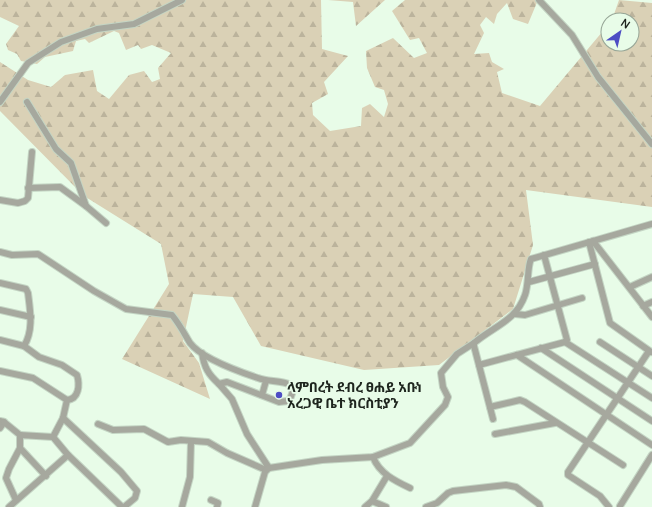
<svg xmlns="http://www.w3.org/2000/svg" width="652" height="507" font-family="Manrope,'Noto Sans Ethiopic',sans-serif">
  <style>
    .forest { fill: url(#forest-firs) }
    .lines { fill: none; stroke-linecap: round; stroke-linejoin: round }
    .minor-casing { stroke: #c4d5c4; stroke-width: 8 }
    .minor { stroke: #a6a89e; stroke-width: 6 }
    .poi-dot { fill: #4e4dc4; stroke: #e8fce8; stroke-width: 1.5 }
    .labels { text-anchor: middle; stroke-width: 3.5; stroke-linejoin: round; paint-order: stroke }
    .poi-label { font-size: 14px; font-weight: bold; fill: #1e251e; stroke: #e8fce8; text-anchor: start }
  </style>
  <defs>
    <pattern id="forest-firs" width="22" height="20" patternUnits="userSpaceOnUse"><rect width="22" height="20" fill="#dad1b6"/><path d="M5 1l3.5 6h-7zM16 11l3.5 6h-7z" fill="#bbb39c"/></pattern>
  </defs>
  <rect width="100%" height="100%" fill="#e8fce8"/>
  <g class="forest">
    <path d="M0,0H321L322,49L348,56L324,82L328,94L312,103L313,115L330,131L361,126L362,108L370,104L384,117L388,104L384,90L375,87L367,68L366,51L393,38L414,58L427,53L419,38L410,40L392,11L405,0H538L528,24L513,19L507,3L497,14L494,24L486,17L480,25L484,33L474,54L489,53L492,62L504,69L497,72L502,93L540,106L608,25V44H632V20H612L619,0L652,3V207L526,190L533,245L513,309L439,365L364,370L261,346L233,297L193,294L183,341L199,363L210,399L122,359L169,284L161,244L84,196L0,111V62L28,80L51,87L65,75L93,70L97,91L109,99L129,75L144,71L152,82L160,79L158,68L171,53L152,45L141,49L138,45L126,50L119,33L114,31L89,43L85,39L76,41L73,51L45,57L37,64L21,61L17,54L8,50L6,44L19,26L0,17Z"/>
    <path d="M328,0H385L356,26L353,2Z"/>
  </g>
  <g class="lines">
    <g class="minor-casing">
      <g id="minor">
        <path d="M539,0L572,35L598,77L652,144"/>
        <path d="M0,102L28,63L61,42L97,29L134,24L182,0"/>
        <path d="M27,102L56,149L71,163L86,206L106,223"/>
        <path d="M28,188L60,187L86,206"/>
        <path d="M0,200L18,203L25,201L28,198L32,152"/>
        <path d="M593,241L652,317"/>
        <path d="M589,242L610,323L651,352"/>
        <path d="M0,252L12,255L38,254L94,291L126,309L172,315C180,325 184,333 190,343C202,359 240,372 258,378C268,382 281,380 291,385C294,390 292,397 288,401L279,402L227,382L219,384L232,399L247,434L269,468"/>
        <path d="M529,282L595,264"/>
        <path d="M0,283L26,289L28,293C30,310 34,330 24,346L0,340"/>
        <path d="M630,287L652,277"/>
        <path d="M643,306L652,302"/>
        <path d="M0,310L31,317"/>
        <path d="M515,314L525,315L582,298"/>
        <path d="M565,342L652,398"/>
        <path d="M600,342L652,376"/>
        <path d="M24,346L39,357L62,365L77,375C80,385 79,399 67,400"/>
        <path d="M541,348L652,421"/>
        <path d="M202,353C204,367 208,374 219,384"/>
        <path d="M517,355L652,445"/>
        <path d="M479,365L565,342L567,340L544,255"/>
        <path d="M0,371L33,378L67,400L63,418"/>
        <path d="M262,395L266,381"/>
        <path d="M490,407L520,400L525,402L623,465"/>
        <path d="M493,419L474,346V343C494,326 516,321 525,295C529,284 527,268 531,259L652,224"/>
        <path d="M0,421L4,422L0,428"/>
        <path d="M4,422L20,435"/>
        <path d="M98,424L113,430L144,429L168,442L181,440L208,442L227,453L266,470"/>
        <path d="M495,434L555,423"/>
        <path d="M53,437L63,418L121,472L137,491L135,498L124,507"/>
        <path d="M20,448V435L53,437L68,455L122,507"/>
        <path d="M373,457C379,473 395,481 410,488"/>
        <path d="M16,500L6,478L9,469L20,448L46,476"/>
        <path d="M211,500L218,503L217,507"/>
        <path d="M372,501L386,507"/>
        <path d="M620,506L652,455"/>
        <path d="M9,507L68,455"/>
        <path d="M182,507L190,477L191,441"/>
        <path d="M255,507L265,472L269,468L322,460L373,457L410,443L445,405L448,397L443,387L441,373L457,354L474,343"/>
        <path d="M365,507L372,501L387,476"/>
        <path d="M426,507L437,503L448,493L453,491L506,485L516,487L539,504L540,507"/>
        <path d="M609,507L600,496L568,475V472L649,351"/>
      </g>
    </g>
    <use href="#minor" class="minor"/>
  </g>
  <circle class="poi-dot" cx="279" cy="395" r="4"/>
  <g class="labels">
    <g class="poi-label">
      <text x="287" y="392">ላምበረት ደብረ ፀሐይ አቡነ<tspan x="287" dy="16">አረጋዊ ቤተ ክርስቲያን</tspan></text>
    </g>
  </g>
  <g transform="translate(620 32) rotate(34)"><circle r="19" fill="#e8fce8" stroke="#97a697"/>
  <path d="M0-3L7 15L0 10L-7 15Z" fill="#4e4dc4"/>
  <text y="-6" font-size="11" font-weight="bold" text-anchor="middle" fill="#1e251e">N</text>
  </g>
</svg>
